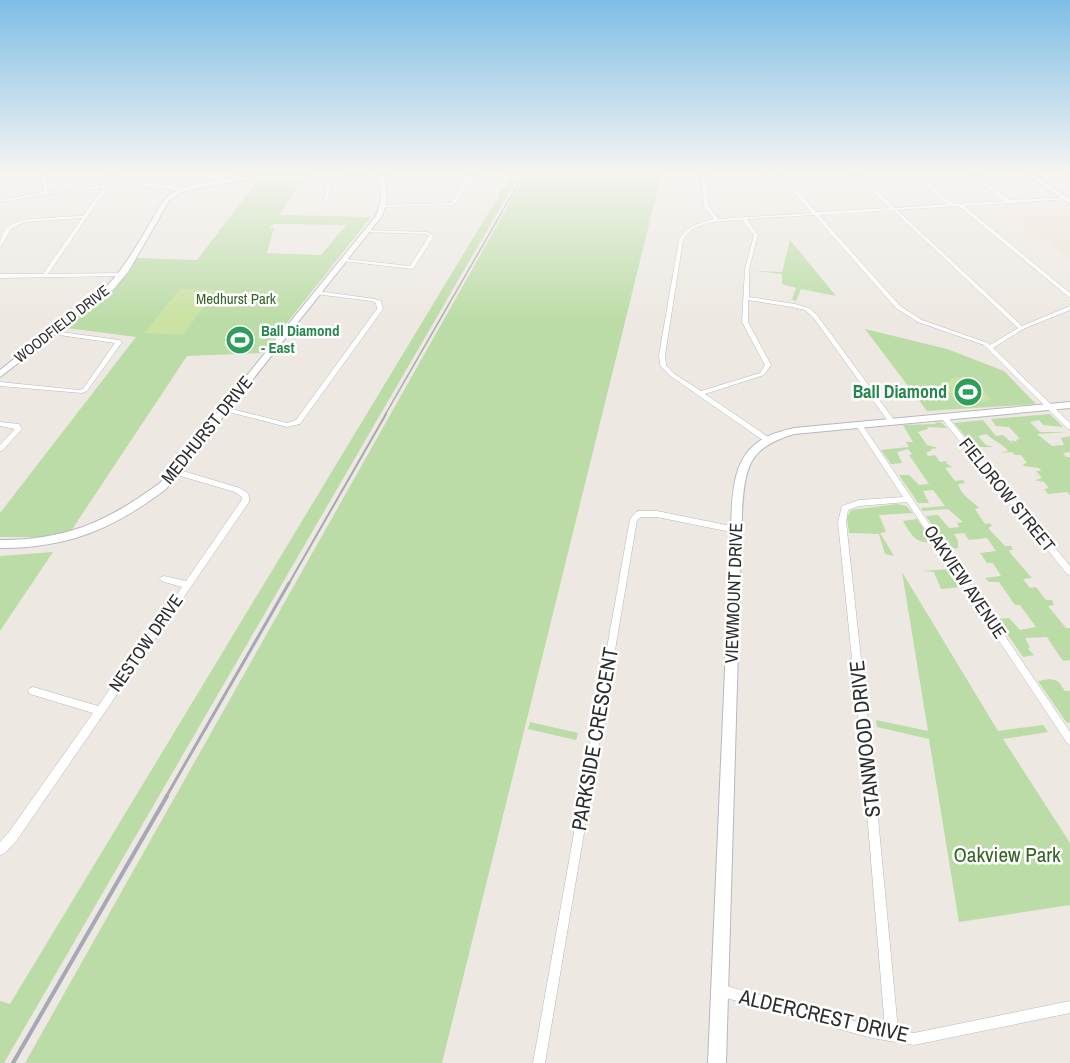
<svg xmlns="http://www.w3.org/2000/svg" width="1070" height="1063" font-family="'Archivo Narrow',sans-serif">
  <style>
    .education { fill: #ece3d4 }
    .green { fill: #bbdca6; fill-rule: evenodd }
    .pitch { fill: #cae2a3 }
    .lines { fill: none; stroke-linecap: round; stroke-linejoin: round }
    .street-casing { stroke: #b5b8c0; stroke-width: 1 }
    .secondary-casing { stroke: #b5b8c0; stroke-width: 2 }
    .street { fill: #fff; fill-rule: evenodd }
    .secondary { fill: #fff; fill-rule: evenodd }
    .rail-far3 { stroke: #a5a8b5; stroke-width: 1.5 }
    .rail-far2 { stroke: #a5a8b5; stroke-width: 2 }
    .rail-far1 { stroke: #a5a8b5; stroke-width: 3 }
    .rail { stroke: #a5a8b5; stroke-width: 4 }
    .labels { text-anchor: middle; stroke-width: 5; stroke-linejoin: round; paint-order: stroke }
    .far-park-label { font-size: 15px; fill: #356425; stroke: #fff }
    .far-street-label { font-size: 15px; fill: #2e2e2e; stroke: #fff }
    .far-leisure-label { font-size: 15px; font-weight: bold; fill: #27864d; stroke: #fff; text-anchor: start }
    .leisure-label { font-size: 18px; font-weight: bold; fill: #27864d; stroke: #fff; text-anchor: end }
    .street-label { font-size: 18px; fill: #2e2e2e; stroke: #fff }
    .near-street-label { font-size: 21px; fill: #2e2e2e; stroke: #fff }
    .near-park-label { font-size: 21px; fill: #356425; stroke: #fff }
  </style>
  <rect width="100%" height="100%" fill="#ede8e2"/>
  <path class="education" d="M1070,215V260L1015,217Z"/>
  <g class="green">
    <path d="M264,172H306L280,215L371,217L263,353L187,356L71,531L45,537H0V513L136,337L67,328C94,307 118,287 137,258L197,260ZM274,224L346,225L321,255L267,253L274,228H269Z"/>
    <path d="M513,172H521L4,1063H0V1001L10,1004Z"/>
    <path d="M527,172H662L442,1063H25Z"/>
    <path d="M790,240L836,296L801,289L796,301L792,300L796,288L782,284V274L755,271L782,272Z"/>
    <path d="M865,329L947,349L1004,371L1036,404L927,411Z"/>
    <path d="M1050,414L1063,427L1043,425L1039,420L1030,422L1040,432H1068L1037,434L1052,446L1064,445L1061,438L1070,436V452L1063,453L1066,457H1070V495L1067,492L1048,494L1044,489L1049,488L1044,482L1035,480L1042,478L1036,471H1041L1039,468L1024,466L1023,464L1027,463L1021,455H1015L1012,452L1000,453L1008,451C1001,442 994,442 987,434L978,436L986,445L994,447H974L954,423L983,420L996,436L1003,435L1013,444L1011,440L1017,442L1016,440L1020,439L1009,427L996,426L991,419Z"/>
    <path d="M935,422L942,423L947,428L927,427L928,429L918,432L927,445L938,448L931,449L932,450L926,453L928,456L935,455L940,462L948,461L946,463L952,467L945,468L955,481L963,480L965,483L958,484C961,495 971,500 979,508L975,509L985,524L990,523L992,526L989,527V529L1005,546H1011L1013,550H1009L1011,554L1032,578L1023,579L1030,588L1036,587L1046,600H1052L1054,605L1048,606L1066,628H1070V660L1063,661L1047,637L1025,638L1030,647L1028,649L1034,655L1023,657L997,619L1009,618L1020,630L1036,627L1020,605H1015L999,582H989L985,578L1001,576L993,563H987L980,553L996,551L987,538L969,540L964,533L954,534L958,541V548L949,549L926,516L938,515L949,528L959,527L957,523L963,522L948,509L923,511L921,508L945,506L933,490L923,491L929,503H918L899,475H909L919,485L929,484L909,455L912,454L908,449L897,452L902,463L891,464L881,450L909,447L906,442H913L903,425L936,424Z"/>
    <path d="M897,504L906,506L913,513L879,515L886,532L880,533L894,556L885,554L879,534L849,533L847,517L851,510Z"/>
    <path d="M917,519L933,542C916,544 911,535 903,521Z"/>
    <path d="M53,552L0,631V556Z"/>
    <path d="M950,569L962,587L941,589L934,572L923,571Z"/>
    <path d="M902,572L998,731L1043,725L1048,732L1003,739L1070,843V905L959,922L929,739L877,727L876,720L928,731Z"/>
    <path d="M1050,679L1058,681L1065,691H1070V722L1067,723L1038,681Z"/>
    <path d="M530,722L578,733L576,740L528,729Z"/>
  </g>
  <g class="pitch">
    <path d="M180,289L216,290L183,335L144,333Z"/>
    <path d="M238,333L249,334L255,338L245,350L222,346L231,336Z"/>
    <path d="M958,377L974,379L992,400C976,402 951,407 946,385L952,378Z"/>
  </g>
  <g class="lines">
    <g class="street-casing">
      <g id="street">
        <path d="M42,172H46L48,192L105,185L114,172H118L109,185C133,183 162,182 184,190L182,191C157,187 133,185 108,187L48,274L121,273L123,274V276L0,278V274H43L82,218L24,222L11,229L2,245L0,246C0,218 30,219 50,218C61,217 72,216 83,216L103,188L67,191L0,202V200L44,192Z"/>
        <path d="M237,172H241L238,179L236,180L234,179Z"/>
        <path d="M472,172H476L454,205L383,207L381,206L383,205L451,203L465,182L438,180H437V178L467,180Z"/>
        <path d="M701,172H705L708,206L718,219L812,213L776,172H780L816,212L890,208L852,172H857L895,208L948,204L909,172H914L953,204L1005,201L967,172H972L1010,200L1070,197V199L964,206L1070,293V298L959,206L897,210L1022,326L1070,306V310L1023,329L993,348L1070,423V429H1068L984,345L918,322L896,308L814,215L747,219L758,235L749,269V297L795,304L809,308L817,315L894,420L895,422L894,424H890L813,317L805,310L792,307L748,300V322L771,365L764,375L705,394L768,437L769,439L768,441H764L669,375L660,365L659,355L679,240C686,226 700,223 714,219L704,206ZM893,210L1018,328L990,345L988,343L922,320L900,306L819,215ZM742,220L754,235L745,269L742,322L765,365L760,373L701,391L673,373L666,365L665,355L683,240C693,220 723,221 742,220Z"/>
        <path d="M328,176L331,177L329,198L322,203L320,202L325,198Z"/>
        <path d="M365,230L427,232L434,236L413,269L343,261V260L345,259L410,266L429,236L426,234L367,232L365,231Z"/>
        <path d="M317,291L375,299L381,301L383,309L300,424L287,427L222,410L221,409L224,407L287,423L296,420L377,309L376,303L372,301L315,294L314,293Z"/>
        <path d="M54,331L119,340L122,342L87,391L82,393L0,386V382L79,390L83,389L115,343L52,334L51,333Z"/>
        <path d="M942,415H946L1070,566V575L1067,574L942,419Z"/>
        <path d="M0,422L19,424L22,429L2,451H0V445L15,429L0,426Z"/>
        <path d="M857,423H861L1070,732V745L1067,743L907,502L859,506L848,510L846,522L874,776L898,1030L914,1033L1070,1001V1013L914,1045L872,1038L719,996L715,994L713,990L715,986L719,984L872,1026L885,1028L864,776L838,522L842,506L859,500L903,497L857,427L856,425Z"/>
        <path d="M176,469L240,488C247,493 250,493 249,502L17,840L4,854L0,855V842L9,832L93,713L30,694L28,691L30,688L33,687L98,706L182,587L161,581L160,579L161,577L164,576L186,581L241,501L242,497L235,492L174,474L173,472Z"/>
        <path d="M639,511H657L736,527L739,528L740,530L739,532L736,533L657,517H641L637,520L545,1063H533L630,519L636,512Z"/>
      </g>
    </g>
    <g class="secondary-casing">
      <g id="secondary">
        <path d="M351,172H368L329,179L236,181L184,191L169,201L128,272L113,290L0,377V370L107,286C124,268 136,247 149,225C154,217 159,205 166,198C198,169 306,178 351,172Z"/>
        <path d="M376,172H382C389,187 388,201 382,216L166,489C113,529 68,548 0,548V540C66,540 107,522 160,483L376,216C382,200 383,187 376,172Z"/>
        <path d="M1023,172H1030L1070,199V204Z"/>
        <path d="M1070,402V408L794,434C748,448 745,467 742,512L726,1063H708L731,530C732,500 731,461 758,442C769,434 782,431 794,428Z"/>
      </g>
    </g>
    <use href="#street" class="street"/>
    <use href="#secondary" class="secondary"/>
    <path class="rail-far3" d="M385,415L525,172"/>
    <path class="rail-far2" d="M288,585L386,414"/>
    <path class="rail-far1" d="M166,797L289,583"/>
    <path class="rail" d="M13,1063L167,796"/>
  </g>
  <linearGradient id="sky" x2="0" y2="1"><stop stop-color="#7fbee5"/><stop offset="0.54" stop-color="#f7f5f2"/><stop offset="1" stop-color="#f7f5f2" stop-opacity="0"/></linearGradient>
  <rect width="1070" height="321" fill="url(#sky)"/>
  <defs>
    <g id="stadium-disc" transform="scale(1.5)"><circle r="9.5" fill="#2e9e5b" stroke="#fff"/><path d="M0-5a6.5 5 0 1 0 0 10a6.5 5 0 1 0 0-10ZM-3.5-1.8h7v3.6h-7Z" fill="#fff"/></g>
  </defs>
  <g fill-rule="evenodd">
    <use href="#stadium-disc" x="240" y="340"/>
    <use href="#stadium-disc" x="968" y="392"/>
  </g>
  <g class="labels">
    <g class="far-park-label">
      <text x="236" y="304">Medhurst Park</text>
    </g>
    <g class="far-street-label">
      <text transform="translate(62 324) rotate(-38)" y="5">WOODFIELD DRIVE</text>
    </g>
    <g class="far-leisure-label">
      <text x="261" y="336">Ball Diamond<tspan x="261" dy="17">- East</tspan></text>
    </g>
    <g class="leisure-label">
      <text x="947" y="398">Ball Diamond</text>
    </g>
    <g class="street-label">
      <text transform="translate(207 430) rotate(-51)" y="6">MEDHURST DRIVE</text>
      <text transform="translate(1007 495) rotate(51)" y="6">FIELDROW STREET</text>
      <text transform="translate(965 582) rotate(56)" y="6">OAKVIEW AVENUE</text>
      <text transform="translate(734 593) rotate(-88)" y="6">VIEWMOUNT DRIVE</text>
      <text transform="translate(146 643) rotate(-55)" y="6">NESTOW DRIVE</text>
    </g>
    <g class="near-street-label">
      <text transform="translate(595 739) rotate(-80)" y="7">PARKSIDE CRESCENT</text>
      <text transform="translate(865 739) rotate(-96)" y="7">STANWOOD DRIVE</text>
      <text transform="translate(824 1016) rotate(13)" y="7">ALDERCREST DRIVE</text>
    </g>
    <g class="near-park-label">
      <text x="1007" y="862">Oakview Park</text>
    </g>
  </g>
</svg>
